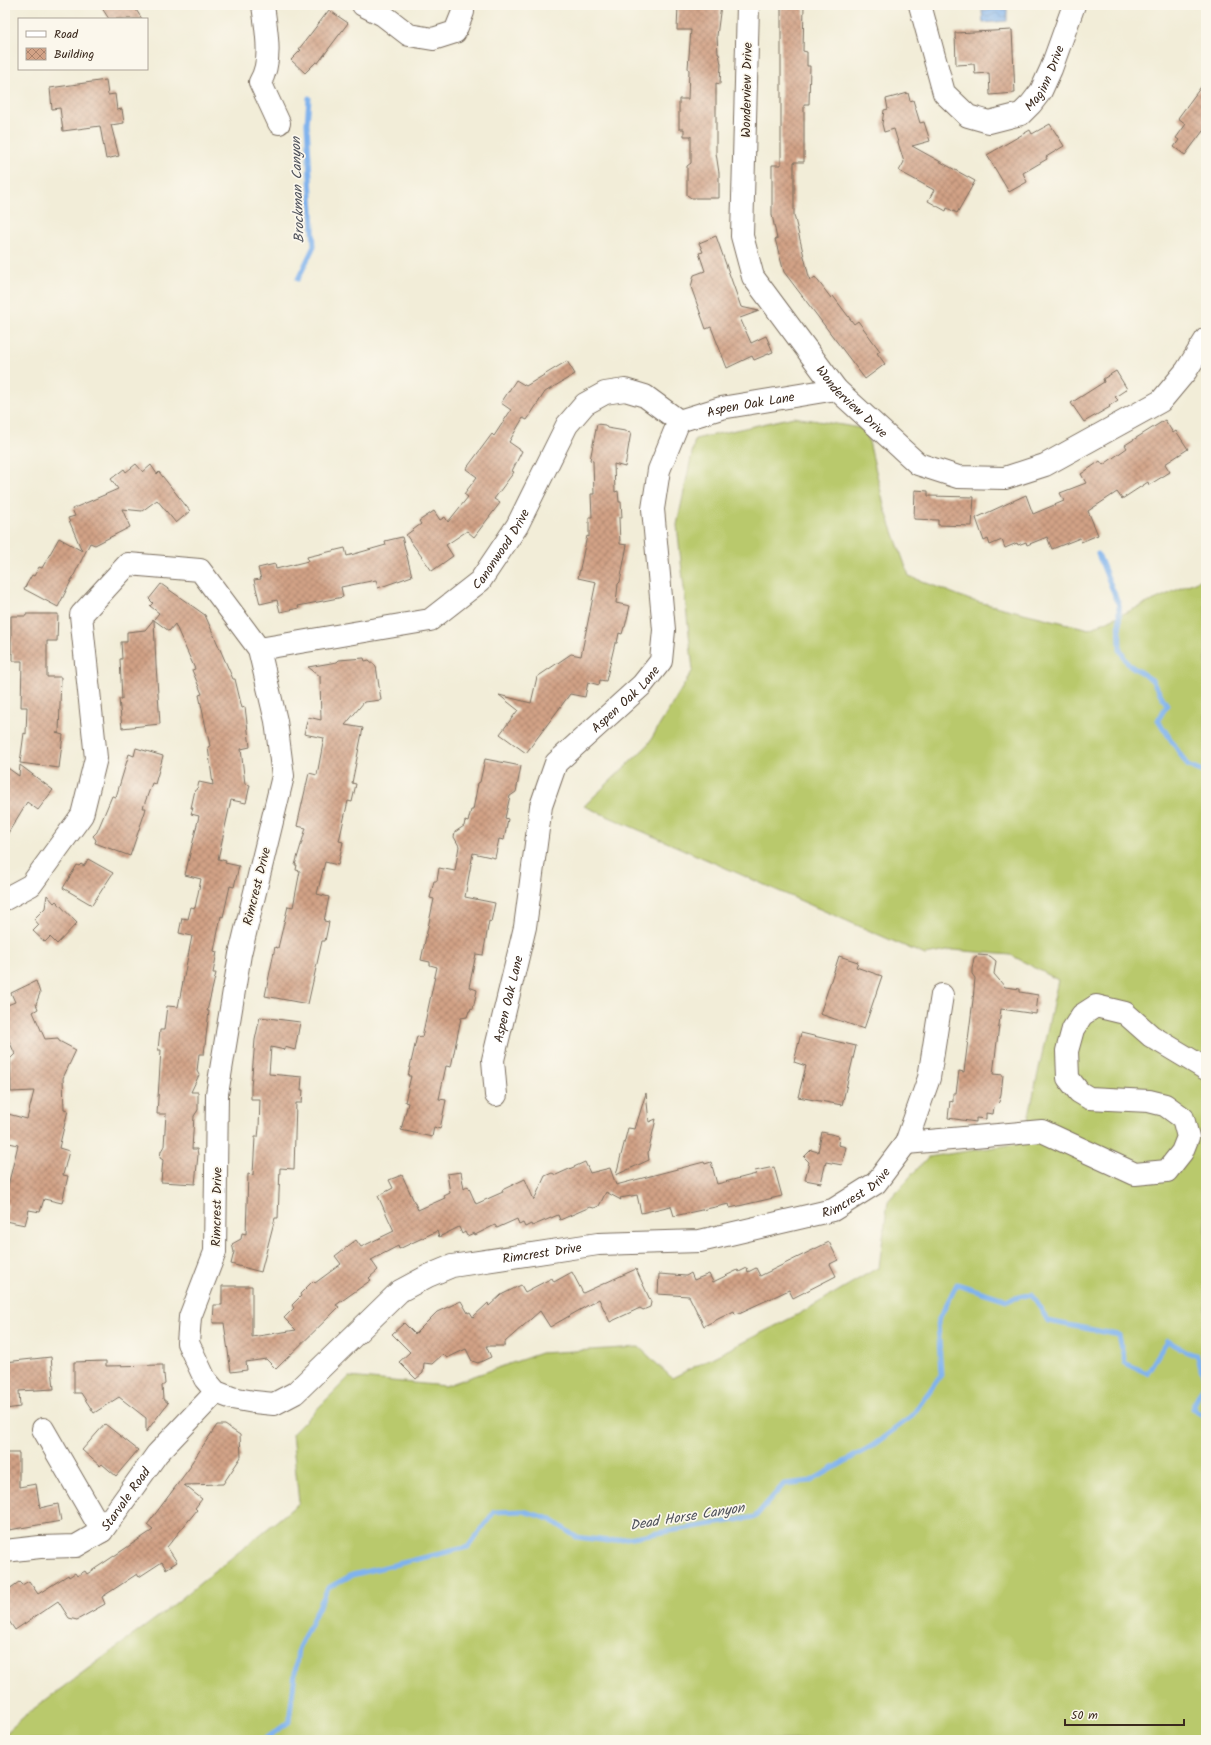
<svg xmlns="http://www.w3.org/2000/svg" width="1211" height="1745" font-family="Kalam,sans-serif">
  <style>
    .grass { fill: #b9c96c; stroke: #7a7a45 }
    .water { fill: url(#water-waves); stroke: #5e6e86 }
    .lines { fill: none; stroke-linecap: round; stroke-linejoin: round }
    .stream { stroke: #80b3ed; stroke-width: 5 }
    .building { fill: url(#building-cross-hatch) }
    .minor-casing { stroke: #7b6e5f; stroke-width: 24 }
    .minor { stroke: #fff; stroke-width: 22 }
    .labels { text-anchor: middle; stroke-width: 3.5; stroke-linejoin: round; paint-order: stroke }
    .street-label { font-size: 13px; fill: #3b2a1e; stroke: #fbf7ec }
    .water-label { font-size: 14px; font-style: italic; fill: #50535c; stroke: #fbf7ec }
  </style>
  <defs>
    <pattern id="water-waves" width="16" height="10" patternUnits="userSpaceOnUse"><rect width="16" height="10" fill="#80b3ed"/><path d="M0 5q4-4 8 0t8 0" fill="none" stroke="#6a92bf"/></pattern>
    <pattern id="building-cross-hatch" width="8" height="8" patternUnits="userSpaceOnUse"><rect width="8" height="8" fill="#d2a286"/><path d="M0 0l8 8M0 8l8-8" fill="none" stroke="#ac846d"/></pattern>
  </defs>
  <rect width="100%" height="100%" fill="#fbf7ec"/>
  <filter id="ink" filterUnits="userSpaceOnUse"><feTurbulence type="fractalNoise" baseFrequency=".025" numOctaves="2"/><feDisplacementMap in="SourceGraphic" scale="8" xChannelSelector="R" yChannelSelector="G"/><feConvolveMatrix kernelMatrix="1 2 1 2 8 2 1 2 1" color-interpolation-filters="sRGB"/></filter>
  <filter id="wash" filterUnits="userSpaceOnUse"><feTurbulence type="fractalNoise" baseFrequency=".012" numOctaves="4" result="noise"/><feDisplacementMap in="SourceGraphic" scale="16" xChannelSelector="R" yChannelSelector="G"/><feGaussianBlur stdDeviation="0.9" result="paint"/><feColorMatrix in="noise" values="0 0 0 0 0 0 0 0 0 0 0 0 0 0 0 0 0 1.4 0 .05"/><feComposite in="paint" operator="in"/></filter>
  <g filter="url(#wash)">
    <rect width="100%" height="100%" fill="#f2edd8"/>
    <path class="grass" d="M794,417L866,429L885,509L909,576L970,600L1089,629L1206,577V1740H5V1734L28,1713L166,1611L299,1503L292,1434L349,1377L445,1386L541,1353L639,1347L672,1378L799,1314L879,1267L888,1201L928,1157L1023,1143L1058,980L1011,955L953,950L925,955L584,806L647,746L693,670L677,525L695,439Z"/>
    <path class="water" d="M1007,9V21L983,23L982,10Z"/>
    <g class="lines">
      <g class="stream">
        <path d="M298,279L314,246L307,124L309,98"/>
        <path d="M1098,554L1119,605L1120,650L1128,664L1152,680L1167,705L1158,720L1188,766L1206,773"/>
        <path d="M264,1740L289,1722L298,1649L328,1588L352,1575L468,1547L494,1512L523,1511L550,1519L576,1537L609,1541L755,1517L784,1484L811,1481L872,1446L911,1417L941,1375L938,1321L957,1284L1007,1300L1032,1294L1048,1321L1119,1335L1125,1363L1147,1373L1167,1341L1196,1356L1206,1382L1192,1408L1206,1416"/>
      </g>
    </g>
    <g id="blocks">
      <g class="building">
        <path d="M100,5H133L142,19H109Z"/>
        <path d="M678,5H721L717,36L718,54H719L721,64L720,84L716,83V153L719,173V198H691L687,195V166L691,163V136H684V129H679V99H688L689,70L688,68L691,30H677Z"/>
        <path d="M781,5H804L803,51L807,52V66H810L809,104H804V162H794V215L810,281L815,277L831,298L833,296L854,324L858,321L880,351L877,353L885,364L865,379L784,272L775,239H777L772,215V165H781Z"/>
        <path d="M329,10L348,23L318,63L316,62L305,73L291,60L301,50L299,49Z"/>
        <path d="M1012,30L1015,93L990,95L989,73L975,74L974,64L956,65L955,33Z"/>
        <path d="M106,80L108,95L115,94L117,110L122,109L124,123L111,125L119,156L106,159L100,126L63,131L60,108L52,109L50,88Z"/>
        <path d="M1206,80V127L1185,155L1174,147L1179,140L1176,138L1186,124L1178,118Z"/>
        <path d="M908,93L910,101L913,100L920,123L924,122L930,141L912,146L975,181L957,213L947,208L946,211L928,201L934,190L899,171L904,162L894,129L884,132L882,124L884,110L888,109L886,99Z"/>
        <path d="M1050,124L1064,146L1046,157L1047,159L1023,173L1027,182L1009,192L987,155L1030,130L1032,134Z"/>
        <path d="M716,236L741,307L759,311L740,318L751,343L766,336L773,352L754,360L752,356L727,368L711,327L706,329L691,287L694,275L705,271L699,253L703,252L699,243Z"/>
        <path d="M567,361L575,374L545,392L527,420L523,418L509,442L522,451L512,471L514,472L494,499L500,503L474,537L467,531L446,545L453,556L432,571L406,535L421,524L419,521L434,511L440,520L445,517L448,522L468,497L464,494L477,477L466,469L492,434L494,436L511,410L501,403L516,380L526,386Z"/>
        <path d="M1116,371L1127,389L1115,397L1118,400L1109,406L1110,407L1084,422L1071,403L1104,382L1103,379Z"/>
        <path d="M1165,420L1173,433L1176,431L1188,449L1165,464L1170,472L1149,485L1148,482L1122,499L1117,492L1088,511L1098,535L1081,542L1080,538L1052,549L1047,537L1027,545L1026,542L1018,545L1017,543L1005,548L1002,540L990,545L988,539L984,541L976,518L1026,495L1033,514L1064,501L1060,493L1086,483L1081,474L1100,461L1103,465L1127,448L1125,445Z"/>
        <path d="M597,424L605,425L607,428L631,432L625,467L614,464L615,492L618,491L619,502H621L622,518H619L620,544L627,545L620,582L618,584L616,603L630,606L625,627H624L622,634L619,633L617,643H615L606,681L600,680L599,685L588,682L585,697L570,694L526,753L500,734L518,710L499,695L531,703L537,677L571,654L581,656L596,582L578,578L587,536L589,537V517H592L591,494H594L593,461L590,460Z"/>
        <path d="M136,464L143,472L151,465L157,474L159,472L190,511L176,523L157,500L142,511L122,509L130,527L95,545L90,543L58,607L24,589L32,575L34,576L39,567L42,568L59,538L82,551L68,518L75,516L72,509L118,489L111,479L124,469L126,472Z"/>
        <path d="M915,490L928,491V496L974,497L972,526L938,525V520L914,519Z"/>
        <path d="M402,537L412,576L378,588L376,580L341,587L343,597L298,606L299,608L280,612L277,600L260,604L254,580L261,579L258,568L275,564L276,569L308,561L307,557L345,548L347,556L386,545L385,541Z"/>
        <path d="M161,584L205,615L233,679H235L242,708L245,707L250,747L241,749L245,784L250,785L246,803L231,800L218,859L226,861L225,863L239,866L234,887L230,886L223,917L221,916L214,951L217,952L213,973H216L207,1011H209L204,1054H199L197,1071L199,1075L191,1092H198V1110L194,1116L192,1149H197L198,1155L195,1184L161,1182L163,1160L160,1158L161,1151L164,1146L166,1114H157L161,1050H158L160,1030H164L167,1006L178,1007L192,936L179,933L182,918L188,919L191,907L195,908L201,879L185,875L199,816L191,814L193,808H191L195,790H197L199,782L213,785L208,747L210,746L199,695L202,694L192,670L195,669L175,624L169,631L154,620L156,665L160,724L122,728L119,699H122L120,659H122L121,642H127V632L145,630L159,613L150,606L153,603L149,599Z"/>
        <path d="M26,614H58L57,641H47V677H61L59,733H56L63,735L59,768L20,763L24,733L26,734L27,707H21L22,661H13V654H11V616H26Z"/>
        <path d="M364,658L365,661L369,660L376,666L381,700L364,702L345,725L363,728L352,783L356,784L352,802L348,801L339,841L343,842L338,865L325,862L317,894L329,897L324,921L329,922L325,941H322L308,1004L265,996L275,947L278,948L288,906L293,907L300,871L296,870L297,865H295L306,828L297,826L309,773L317,775L324,738L304,734L308,717L321,720L320,676L308,667L337,662L339,660Z"/>
        <path d="M136,748L163,756L155,784L152,783L143,808H146L145,812L130,856L95,843L96,840L93,836L97,832L112,796L116,797L129,754L134,756Z"/>
        <path d="M485,759L521,766L516,792L510,796L505,818L508,819L504,840L499,839L495,858L473,853L465,897L495,903L491,922L489,921L483,955L476,954L469,987L477,990L473,1009L471,1008L470,1011H469L467,1017L461,1018L451,1067L446,1066L439,1099L446,1100L440,1129L434,1127L432,1137L401,1130L408,1103L405,1102L411,1076H408L417,1036L422,1037L437,967L430,965V962L421,960L434,899L430,898L434,881H437L439,868L455,871L459,846L454,837L455,832L464,826L465,821L468,822L471,810H473L478,783L480,782Z"/>
        <path d="M20,765L53,790L38,810L27,802L5,838V766L19,776Z"/>
        <path d="M88,859L113,873L92,905L63,888L77,865L79,866L81,864L84,866Z"/>
        <path d="M47,895L54,903L56,901L77,923L57,944L50,937L45,942L33,931L39,925L34,919L45,908Z"/>
        <path d="M978,955L990,956L996,961L994,974L1005,987L1020,989V992L1038,995L1036,1014L1001,1009L993,1074L1003,1075L1001,1094L999,1102L994,1107L993,1114L986,1113V1119L976,1118V1122L948,1118L950,1101L953,1102V1093H956L959,1071L964,1072L973,1000L975,978L972,974V969L974,958Z"/>
        <path d="M839,956L858,962L856,967L882,976L864,1029L820,1014Z"/>
        <path d="M36,981L40,993L36,1004L38,1009L33,1012L45,1039L58,1038L59,1041L76,1050L63,1078L64,1109L68,1110L59,1148L69,1151L63,1175L68,1176L62,1203L44,1199L40,1212L29,1210L25,1225L5,1221L8,1204H5V1198L18,1145L5,1142V1129L8,1114L27,1119L34,1091L11,1092L10,1059L15,1054L5,1032V1006L15,1002L11,993Z"/>
        <path d="M260,1017L300,1022L295,1050L285,1047V1050L271,1047L269,1074L302,1077L301,1090H303L302,1103H296L294,1169L280,1168L278,1218H275L261,1272L231,1264L234,1252L232,1244L241,1239L242,1233L246,1234L248,1174L253,1175L255,1137H258L259,1128L260,1099H251V1087L255,1040Z"/>
        <path d="M801,1033L856,1046L842,1105L798,1097L806,1066L794,1062Z"/>
        <path d="M646,1093L649,1122L656,1119L648,1153L649,1160L616,1175L628,1128L635,1129Z"/>
        <path d="M822,1132L839,1136L838,1145L846,1147L842,1165L826,1162L821,1183L805,1180L809,1162L804,1157L811,1150L818,1152Z"/>
        <path d="M585,1162L590,1173L610,1168L616,1185L704,1162L705,1164L711,1162L717,1184L756,1174L755,1171L774,1167L782,1196L730,1208L729,1204L674,1216L671,1206L641,1213L637,1195L620,1198L621,1200L606,1192L599,1206L594,1208L590,1207L560,1220L558,1215L532,1226L531,1224L525,1227L523,1223L519,1225L517,1219L497,1228L495,1225L475,1235L474,1233L467,1236L465,1232L462,1234L459,1227L439,1237L437,1231L399,1249L398,1246L371,1260L378,1270L369,1278L371,1280L336,1305L339,1307L276,1369L266,1359L246,1362L247,1370L231,1372L224,1323H213L214,1305H222V1286H252V1337L296,1330L284,1318L294,1308L292,1305L301,1296L300,1294L313,1281L315,1283L341,1264L335,1256L356,1240L361,1247L394,1231L378,1196L393,1188L389,1180L402,1175L418,1210L445,1198L444,1196L450,1193L447,1174L461,1172L464,1189L468,1186L476,1204L503,1192L502,1190L525,1179L534,1200L545,1176L552,1173L556,1175Z"/>
        <path d="M829,1242L838,1260L830,1264L836,1276L793,1298L789,1290L739,1313L735,1314L734,1311L704,1326L689,1296L658,1294L659,1274L686,1276L691,1273L694,1280L709,1274L713,1282L738,1270L739,1272L747,1268L748,1272L756,1268L760,1276Z"/>
        <path d="M636,1269L651,1302L650,1307L643,1310L640,1308L610,1322L599,1299L550,1327L540,1311L505,1342V1346H486L491,1357L478,1363L472,1361L466,1349L447,1358L443,1354L432,1364L424,1363L423,1373L416,1379L399,1362L410,1352L392,1334L404,1323L415,1334L437,1312L461,1301L468,1313L470,1312L473,1317L488,1303L489,1306L501,1295L521,1285L525,1292L552,1278L554,1282L572,1272L583,1293Z"/>
        <path d="M51,1357L54,1389L19,1391L20,1407L5,1409V1362Z"/>
        <path d="M106,1361V1366L163,1365V1375L164,1374L165,1384L162,1386L163,1399L168,1403L146,1432V1418L119,1397L94,1413L81,1393H74V1362Z"/>
        <path d="M105,1424L138,1450L116,1476L102,1464L100,1466L82,1450Z"/>
        <path d="M217,1425H225L240,1435L241,1457L223,1484L184,1485L202,1499L195,1508L197,1510L167,1547L177,1562L166,1569L162,1562L139,1577L137,1574L102,1597L105,1604L77,1620L69,1618L58,1601L15,1630L5,1615V1592L19,1582L22,1585L29,1581L38,1594L68,1575L69,1577L75,1573L77,1576L85,1571L87,1574L153,1530L147,1525L191,1466L190,1465Z"/>
        <path d="M5,1453H19V1487L36,1484L40,1508L58,1504L61,1521L9,1530L5,1506Z"/>
      </g>
    </g>
  </g>
  <g filter="url(#ink)">
    <use href="#blocks" fill-opacity="0" stroke="#7b6e5f" stroke-width="1"/>
    <g class="lines">
      <g class="minor-casing">
        <g id="minor">
          <path d="M263,5C266,29 273,61 260,82L279,123"/>
          <path d="M363,5L383,15L409,35L433,39L455,32L463,12L462,5"/>
          <path id="s1" d="M748,5L742,236L753,277L836,389L918,464L958,477L1005,478L1045,465L1161,401L1186,371L1206,339"/>
          <path id="s2" d="M920,5L944,93L968,116L989,122L1021,114L1031,104L1041,91L1051,69L1074,5"/>
          <path id="s3" d="M259,649L430,620L480,581L517,526L567,425L585,404L605,393L625,390L645,396L679,421"/>
          <path id="s4" d="M5,899L31,885L82,815L96,758L81,615L128,564L200,570L259,649L276,721L283,776L240,954L217,1094L215,1252L190,1317L188,1343L205,1379L216,1392L232,1398L254,1402L274,1404L295,1393L400,1291L428,1276L452,1266L598,1244L700,1241L833,1210L876,1183L906,1143L929,1078L942,995"/>
          <path id="s5" d="M496,1095L493,1060L525,927L541,806L556,763L642,685L661,661L664,630L653,509L659,470L679,421L721,408L836,389"/>
          <path d="M906,1143L1042,1131L1135,1174L1167,1171L1182,1152L1188,1137L1183,1118L1165,1105L1149,1101L1089,1098L1079,1092L1068,1078L1067,1051L1073,1029L1082,1015L1096,1006L1125,1013L1151,1036L1206,1069"/>
          <path d="M43,1429L102,1531"/>
          <path id="s6" d="M5,1551L40,1547L76,1546L102,1531L157,1454L216,1392"/>
        </g>
      </g>
      <use href="#minor" class="minor"/>
    </g>
  </g>
  <g class="labels">
    <g class="street-label">
      <text dy="5" stroke="none"><textPath href="#s2" startOffset="223">Maginn Drive</textPath></text>
      <text transform="translate(746 90) rotate(-89)" y="5">Wonderview Drive</text>
      <text dy="5" stroke="none"><textPath href="#s1" startOffset="433">Wonderview Drive</textPath></text>
      <text dy="5" stroke="none"><textPath href="#s5" startOffset="805">Aspen Oak Lane</textPath></text>
      <text dy="5" stroke="none"><textPath href="#s3" startOffset="275">Canonwood Drive</textPath></text>
      <text dy="5" stroke="none"><textPath href="#s5" startOffset="434">Aspen Oak Lane</textPath></text>
      <text transform="translate(256 886) rotate(-76)" y="5">Rimcrest Drive</text>
      <text dy="5" stroke="none"><textPath href="#s5" startOffset="98">Aspen Oak Lane</textPath></text>
      <text dy="5" stroke="none"><textPath href="#s4" startOffset="2026">Rimcrest Drive</textPath></text>
      <text transform="translate(216 1207) rotate(-89)" y="5">Rimcrest Drive</text>
      <text dy="5" stroke="none"><textPath href="#s4" startOffset="1702">Rimcrest Drive</textPath></text>
      <text dy="5" stroke="none"><textPath href="#s6" startOffset="141">Starvale Road</textPath></text>
    </g>
    <g class="water-label">
      <text transform="translate(297 190) rotate(-92)" y="5">Brockman Canyon</text>
      <text transform="translate(687 1516) rotate(-9)" y="5">Dead Horse Canyon</text>
    </g>
  </g>
  <rect width="1211" height="1745" fill="none" stroke="#fbf7ec" stroke-width="20"/>
  <rect x="18" y="18" width="130" height="52" fill="#fbf7ec" stroke="#aea59a"/>
  <rect x="26" y="31" width="20" height="6" fill="#ffffff" stroke="#aea59a"/>
  <text x="54" y="38" font-size="12" fill="#3b2a1e">Road</text>
  <rect x="26" y="48" width="20" height="12" fill="url(#building-cross-hatch)" stroke="#aea59a"/>
  <text x="54" y="58" font-size="12" fill="#3b2a1e">Building</text>
  <path d="M1065 1719v6h119v-6" fill="none" stroke="#3b2a1e" stroke-width="2"/>
  <text x="1071" y="1719" font-size="12" fill="#3b2a1e" stroke="#fbf7ec" stroke-width="3" paint-order="stroke">50 m</text>
</svg>
